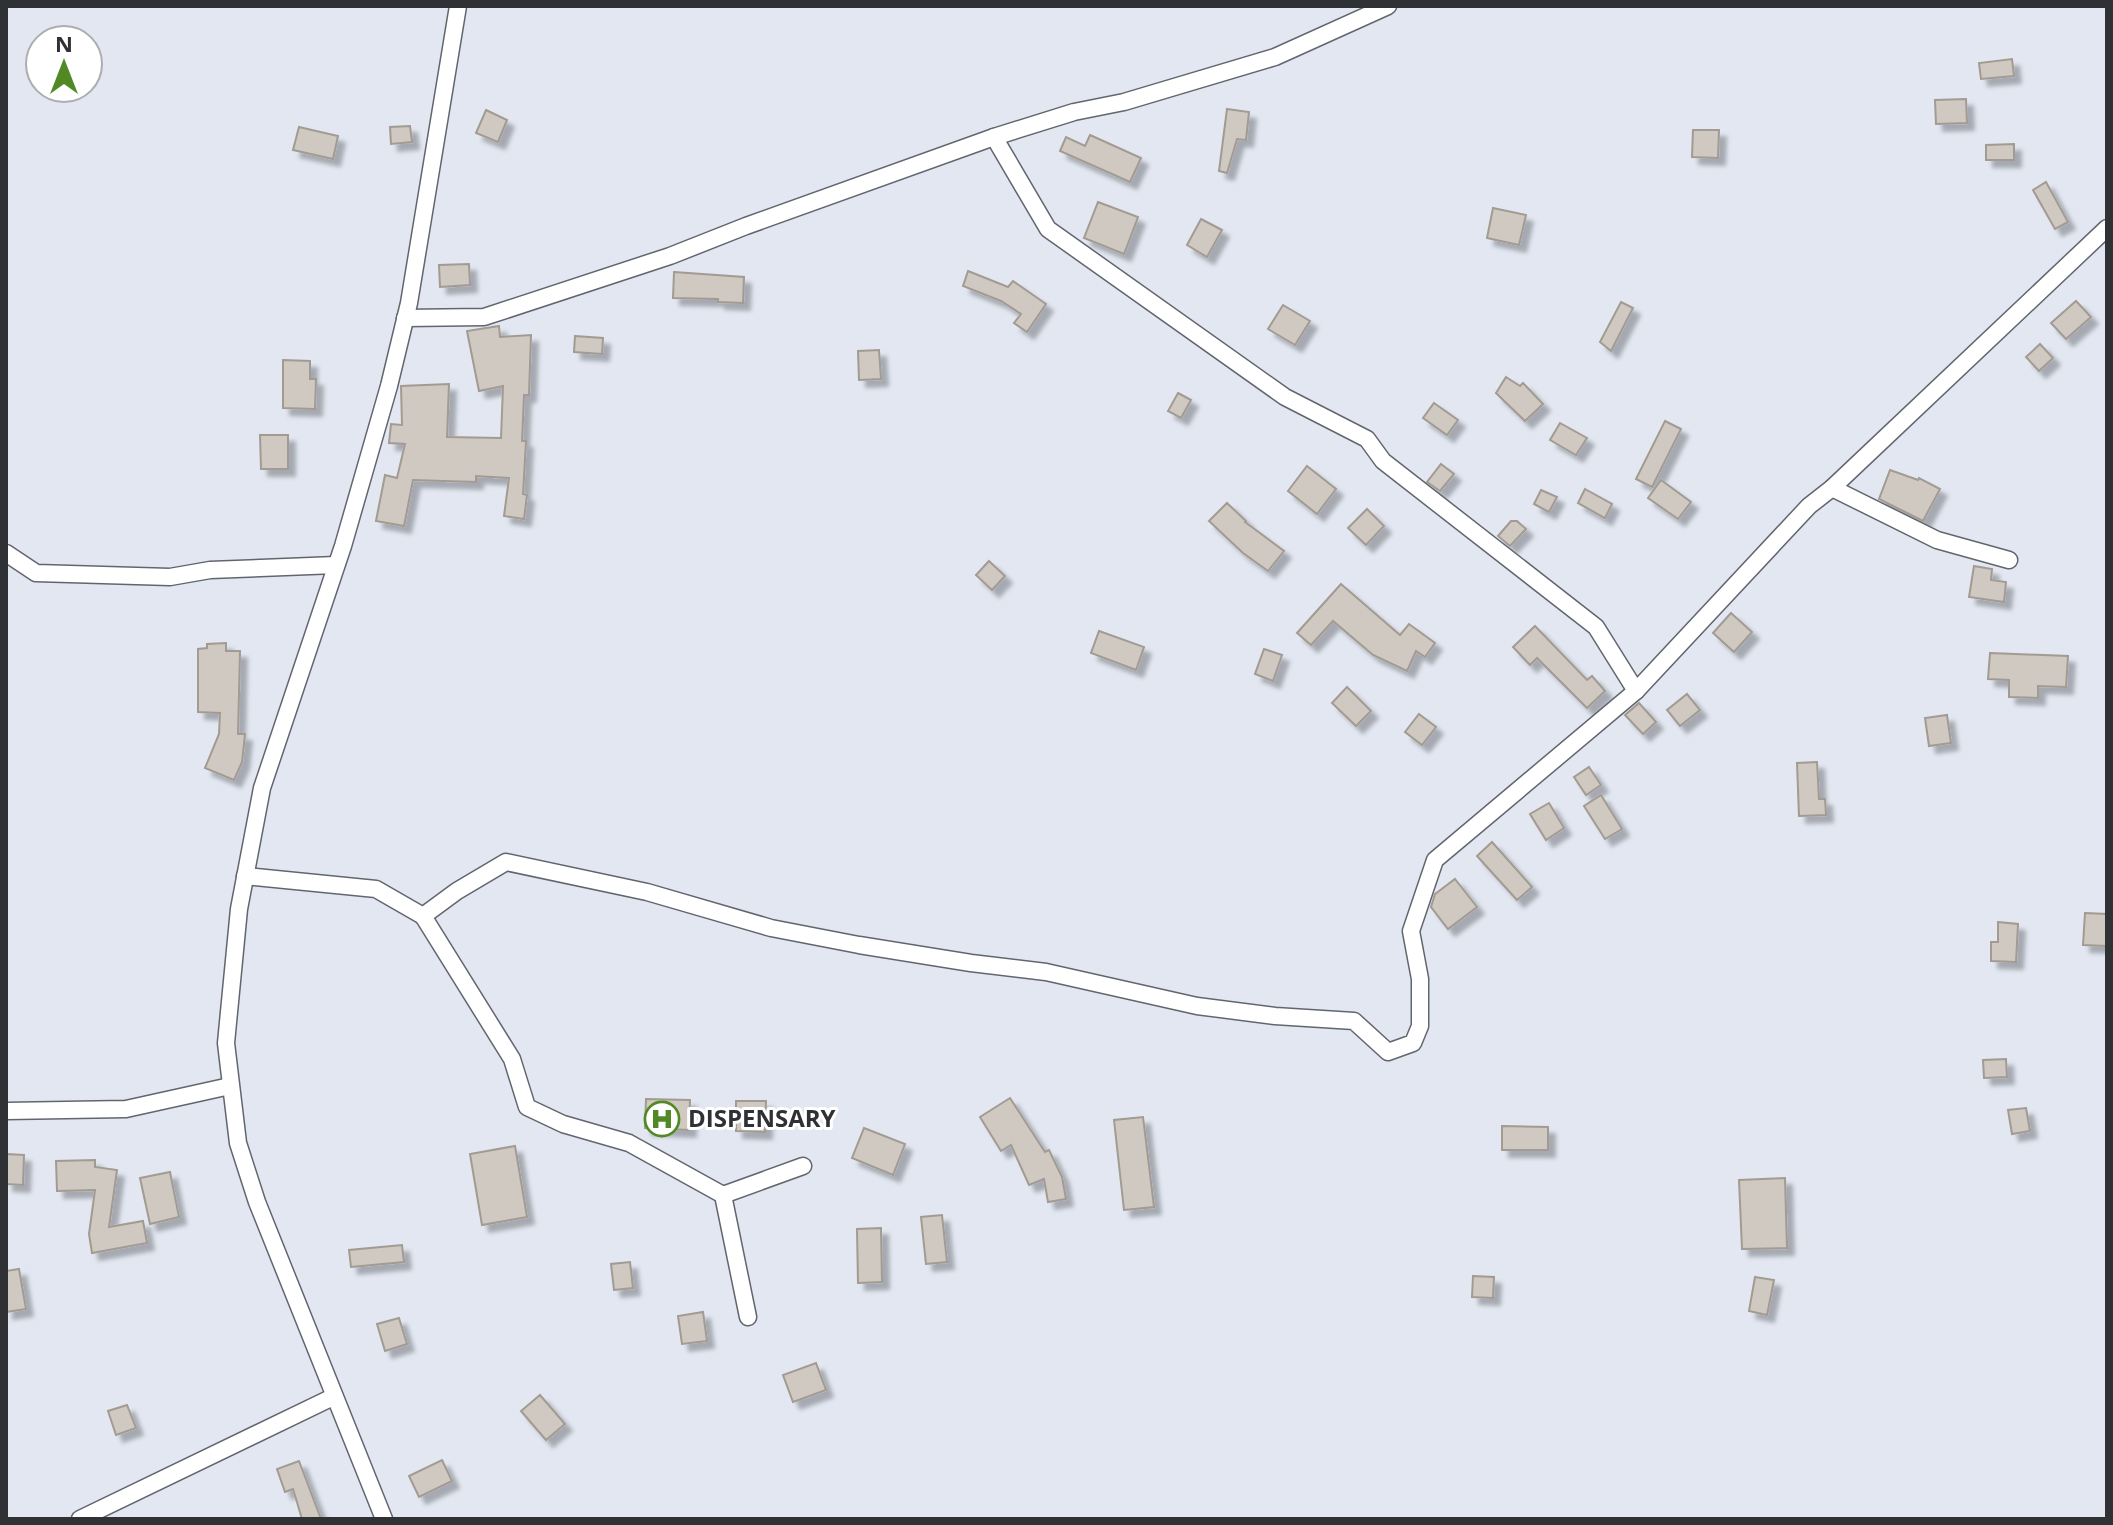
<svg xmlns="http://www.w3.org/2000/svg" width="2113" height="1525" font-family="'Open Sans',sans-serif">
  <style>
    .building { fill: #d0c9c1; stroke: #a29b93; stroke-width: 2; filter: url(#shadow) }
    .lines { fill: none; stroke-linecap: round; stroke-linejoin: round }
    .minor-casing { stroke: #61666e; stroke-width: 19 }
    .minor { stroke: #fff; stroke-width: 16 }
    .labels { text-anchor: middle; stroke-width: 6; stroke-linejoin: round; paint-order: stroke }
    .poi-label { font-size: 24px; font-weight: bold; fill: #2f3134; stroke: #fff; text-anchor: start }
  </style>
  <defs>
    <filter id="shadow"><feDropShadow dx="7" dy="7" stdDeviation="2" flood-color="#0004"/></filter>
  </defs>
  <rect width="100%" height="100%" fill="#e2e7f1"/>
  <g class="building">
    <path d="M2012,59L2014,76L1981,79L1979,63Z"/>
    <path d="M1966,99L1967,123L1936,124L1935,100Z"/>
    <path d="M1227,109L1249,112L1246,140L1237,139L1227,173L1219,171Z"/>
    <path d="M486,110L507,120L498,142L476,133Z"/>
    <path d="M410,126L412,142L391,144L390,127Z"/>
    <path d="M299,127L338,136L333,159L293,150Z"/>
    <path d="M1693,130H1719L1718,158L1692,157Z"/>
    <path d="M1090,135L1141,158L1130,182L1060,151L1066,137L1085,146Z"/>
    <path d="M2014,144V160H1986V145Z"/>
    <path d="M2046,182L2068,222L2055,229L2033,190Z"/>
    <path d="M1098,202L1138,217L1124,254L1084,238Z"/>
    <path d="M1493,208L1526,215L1519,245L1487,238Z"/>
    <path d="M1201,219L1222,230L1207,257L1187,245Z"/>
    <path d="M469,264L470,285L440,287L439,265Z"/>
    <path d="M968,271L1008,287L1013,281L1046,304L1027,332L1014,323L1021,314L1001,301L963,286Z"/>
    <path d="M674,272L744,277L743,303L718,302V299L673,298Z"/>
    <path d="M2076,301L2091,317L2066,339L2051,323Z"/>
    <path d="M1621,302L1633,308L1611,351L1600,342Z"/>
    <path d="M1283,305L1310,321L1295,345L1268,329Z"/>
    <path d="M499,326L500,337L531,335L529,395H524L522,441H526L523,494L527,495L524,519L504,516L509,478L476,476V482L413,480L404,526L376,521L385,475L397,478L405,444L389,443L391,424L402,425L401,386L449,384L447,437L501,438L503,386L479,391L467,331Z"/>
    <path d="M575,336L603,338L602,354L574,352Z"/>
    <path d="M2040,344L2053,358L2039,371L2026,357Z"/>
    <path d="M879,350L881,379L859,380L858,351Z"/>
    <path d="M283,360L310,361V379H316L315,409L283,408Z"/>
    <path d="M1506,377L1520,386L1523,383L1543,404L1525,421L1496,393Z"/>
    <path d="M1178,393L1191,400L1181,418L1168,411Z"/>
    <path d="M1434,403L1458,420L1447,435L1423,418Z"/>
    <path d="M1665,421L1681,429L1652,487L1636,479Z"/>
    <path d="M1560,423L1587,438L1576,455L1550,440Z"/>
    <path d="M260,435H288V469H261Z"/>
    <path d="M1441,464L1454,474L1440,491L1427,482Z"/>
    <path d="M1307,466L1336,489L1317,514L1288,491Z"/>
    <path d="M1890,470L1918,480L1919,478L1940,489L1923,521L1879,499Z"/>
    <path d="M1661,480L1691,502L1678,519L1648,498Z"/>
    <path d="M1585,489L1612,504L1605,518L1578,503Z"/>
    <path d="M1541,490L1557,497L1549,512L1534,504Z"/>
    <path d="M1227,503L1246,521L1245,522L1284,551L1268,571L1243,553L1209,521Z"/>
    <path d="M1367,509L1384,526L1366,545L1348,528Z"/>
    <path d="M1511,521H1517L1526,529L1510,546L1498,536Z"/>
    <path d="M989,561L1005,576L992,590L976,575Z"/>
    <path d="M1974,566L1992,569L1991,580L2006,582L2004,602L1969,597Z"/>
    <path d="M1341,584L1400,635L1409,624L1435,643L1425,657L1416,651L1407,671L1373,655L1333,621L1311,645L1297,633Z"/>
    <path d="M1731,613L1752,632L1734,652L1713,633Z"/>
    <path d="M1535,626L1587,680L1592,676L1605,691L1587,708L1537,658L1530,665L1513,647Z"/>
    <path d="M1099,631L1144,647L1136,670L1091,653Z"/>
    <path d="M226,643V651H240L238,734H245L242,762L234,780L205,768L219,734L220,713L198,712V649L207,648V644Z"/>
    <path d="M1264,649L1282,655L1273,681L1255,674Z"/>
    <path d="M1990,653L2068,656L2066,687L2038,686V698L2009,697V680L1988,679Z"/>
    <path d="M1347,687L1371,711L1356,726L1332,703Z"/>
    <path d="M1687,694L1700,710L1680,726L1667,710Z"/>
    <path d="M1639,703L1656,722L1643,734L1625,715Z"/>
    <path d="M1419,714L1436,727L1422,745L1405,732Z"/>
    <path d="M1947,715L1951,743L1929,746L1925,718Z"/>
    <path d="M1817,762L1819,799H1825L1826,815L1799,816L1797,763Z"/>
    <path d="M1589,767L1601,785L1586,795L1574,777Z"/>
    <path d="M1601,795L1622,829L1605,839L1584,806Z"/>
    <path d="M1549,803L1564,828L1546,840L1530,814Z"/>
    <path d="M1492,842L1532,887L1517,900L1477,856Z"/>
    <path d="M1455,879L1477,907L1448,929L1431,907L1435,894Z"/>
    <path d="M2085,913L2107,914V946L2083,945Z"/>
    <path d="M1998,922L2018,924L2016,962L1991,961V942H1998Z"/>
    <path d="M2006,1059L2007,1077L1984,1078L1983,1060Z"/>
    <path d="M1010,1098L1045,1152L1049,1150L1062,1177L1066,1199L1048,1202L1044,1179L1029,1185L1011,1145L1001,1151L980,1117Z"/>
    <path d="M646,1099L690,1100L689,1130L645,1128Z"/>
    <path d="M736,1101H766L765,1132L736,1131Z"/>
    <path d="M2026,1108L2030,1131L2012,1134L2008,1110Z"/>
    <path d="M1143,1117L1154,1207L1124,1210L1114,1120Z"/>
    <path d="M1502,1126L1548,1127V1150H1502Z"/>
    <path d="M864,1128L905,1144L893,1175L852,1158Z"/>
    <path d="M515,1146L527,1217L482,1225L470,1154Z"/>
    <path d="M6,1154L24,1155L23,1185L6,1184Z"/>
    <path d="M95,1160V1167L117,1170L109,1227L143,1221L147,1243L92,1253L89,1234L95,1190L57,1191L56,1161Z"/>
    <path d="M170,1172L179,1217L150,1224L140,1178Z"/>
    <path d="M1785,1178L1787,1248L1742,1249L1739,1180Z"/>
    <path d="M942,1215L947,1262L926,1264L921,1217Z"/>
    <path d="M881,1228L882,1282L858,1283L857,1229Z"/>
    <path d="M402,1245L404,1262L351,1267L349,1250Z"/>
    <path d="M630,1262L633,1288L614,1290L611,1264Z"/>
    <path d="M19,1269L26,1309L6,1312V1271Z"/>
    <path d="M1473,1276L1494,1277L1493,1298L1472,1297Z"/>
    <path d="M1755,1277L1774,1280L1767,1315L1749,1311Z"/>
    <path d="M703,1312L707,1341L682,1344L678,1316Z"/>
    <path d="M399,1318L407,1344L385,1351L377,1324Z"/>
    <path d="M816,1363L826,1390L793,1402L783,1375Z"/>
    <path d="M540,1395L565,1424L546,1440L521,1411Z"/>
    <path d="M127,1405L136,1428L116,1435L108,1411Z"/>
    <path d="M442,1460L452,1481L419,1497L409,1476Z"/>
    <path d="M299,1461L321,1519H302L293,1489L285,1492L277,1469Z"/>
  </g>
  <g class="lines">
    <g class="minor-casing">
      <g id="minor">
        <path d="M994,137L1048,229L1285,397L1367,439L1383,461L1596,627L1636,691"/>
        <path d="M405,318L484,317L670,256L746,226L994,137L1074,112L1124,102L1275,57L1388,6"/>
        <path d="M1832,488L1937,540L2009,560"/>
        <path d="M6,553L36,573L170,577L210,570L336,565"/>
        <path d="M245,876L376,889L423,916L457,891L506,862L647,892L771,928L859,945L971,963L1046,972L1197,1006L1275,1016L1354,1021L1388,1052L1413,1043L1420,1026V979L1411,931L1435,860L1636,691L1809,506L1832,488L2107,228"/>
        <path d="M423,916L512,1059L527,1107L563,1124L629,1143L723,1195L803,1166"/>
        <path d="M6,1111L126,1109L230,1086"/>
        <path d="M723,1195L748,1317"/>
        <path d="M80,1519L333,1397"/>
        <path d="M384,1519L257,1202L238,1143L226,1043L239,909L262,788L343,546L389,386L409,303L458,6"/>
      </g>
    </g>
    <use href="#minor" class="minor"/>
  </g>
  <defs>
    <g id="hospital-ring" transform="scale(1.8)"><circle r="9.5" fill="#fff" stroke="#518a25" stroke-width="1.5"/><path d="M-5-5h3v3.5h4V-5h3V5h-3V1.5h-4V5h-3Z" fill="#518a25"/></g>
  </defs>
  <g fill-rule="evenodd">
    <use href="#hospital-ring" x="662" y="1119"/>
  </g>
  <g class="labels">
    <g class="poi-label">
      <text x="688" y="1127">DISPENSARY</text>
    </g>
  </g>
  <rect width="2113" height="1525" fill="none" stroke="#2f3134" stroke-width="16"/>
  <g transform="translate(64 64)"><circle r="38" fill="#ffffff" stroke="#acadae" stroke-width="2"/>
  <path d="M0-6L14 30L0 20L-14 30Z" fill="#518a25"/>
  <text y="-12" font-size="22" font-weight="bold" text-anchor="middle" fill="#2f3134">N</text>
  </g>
</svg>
